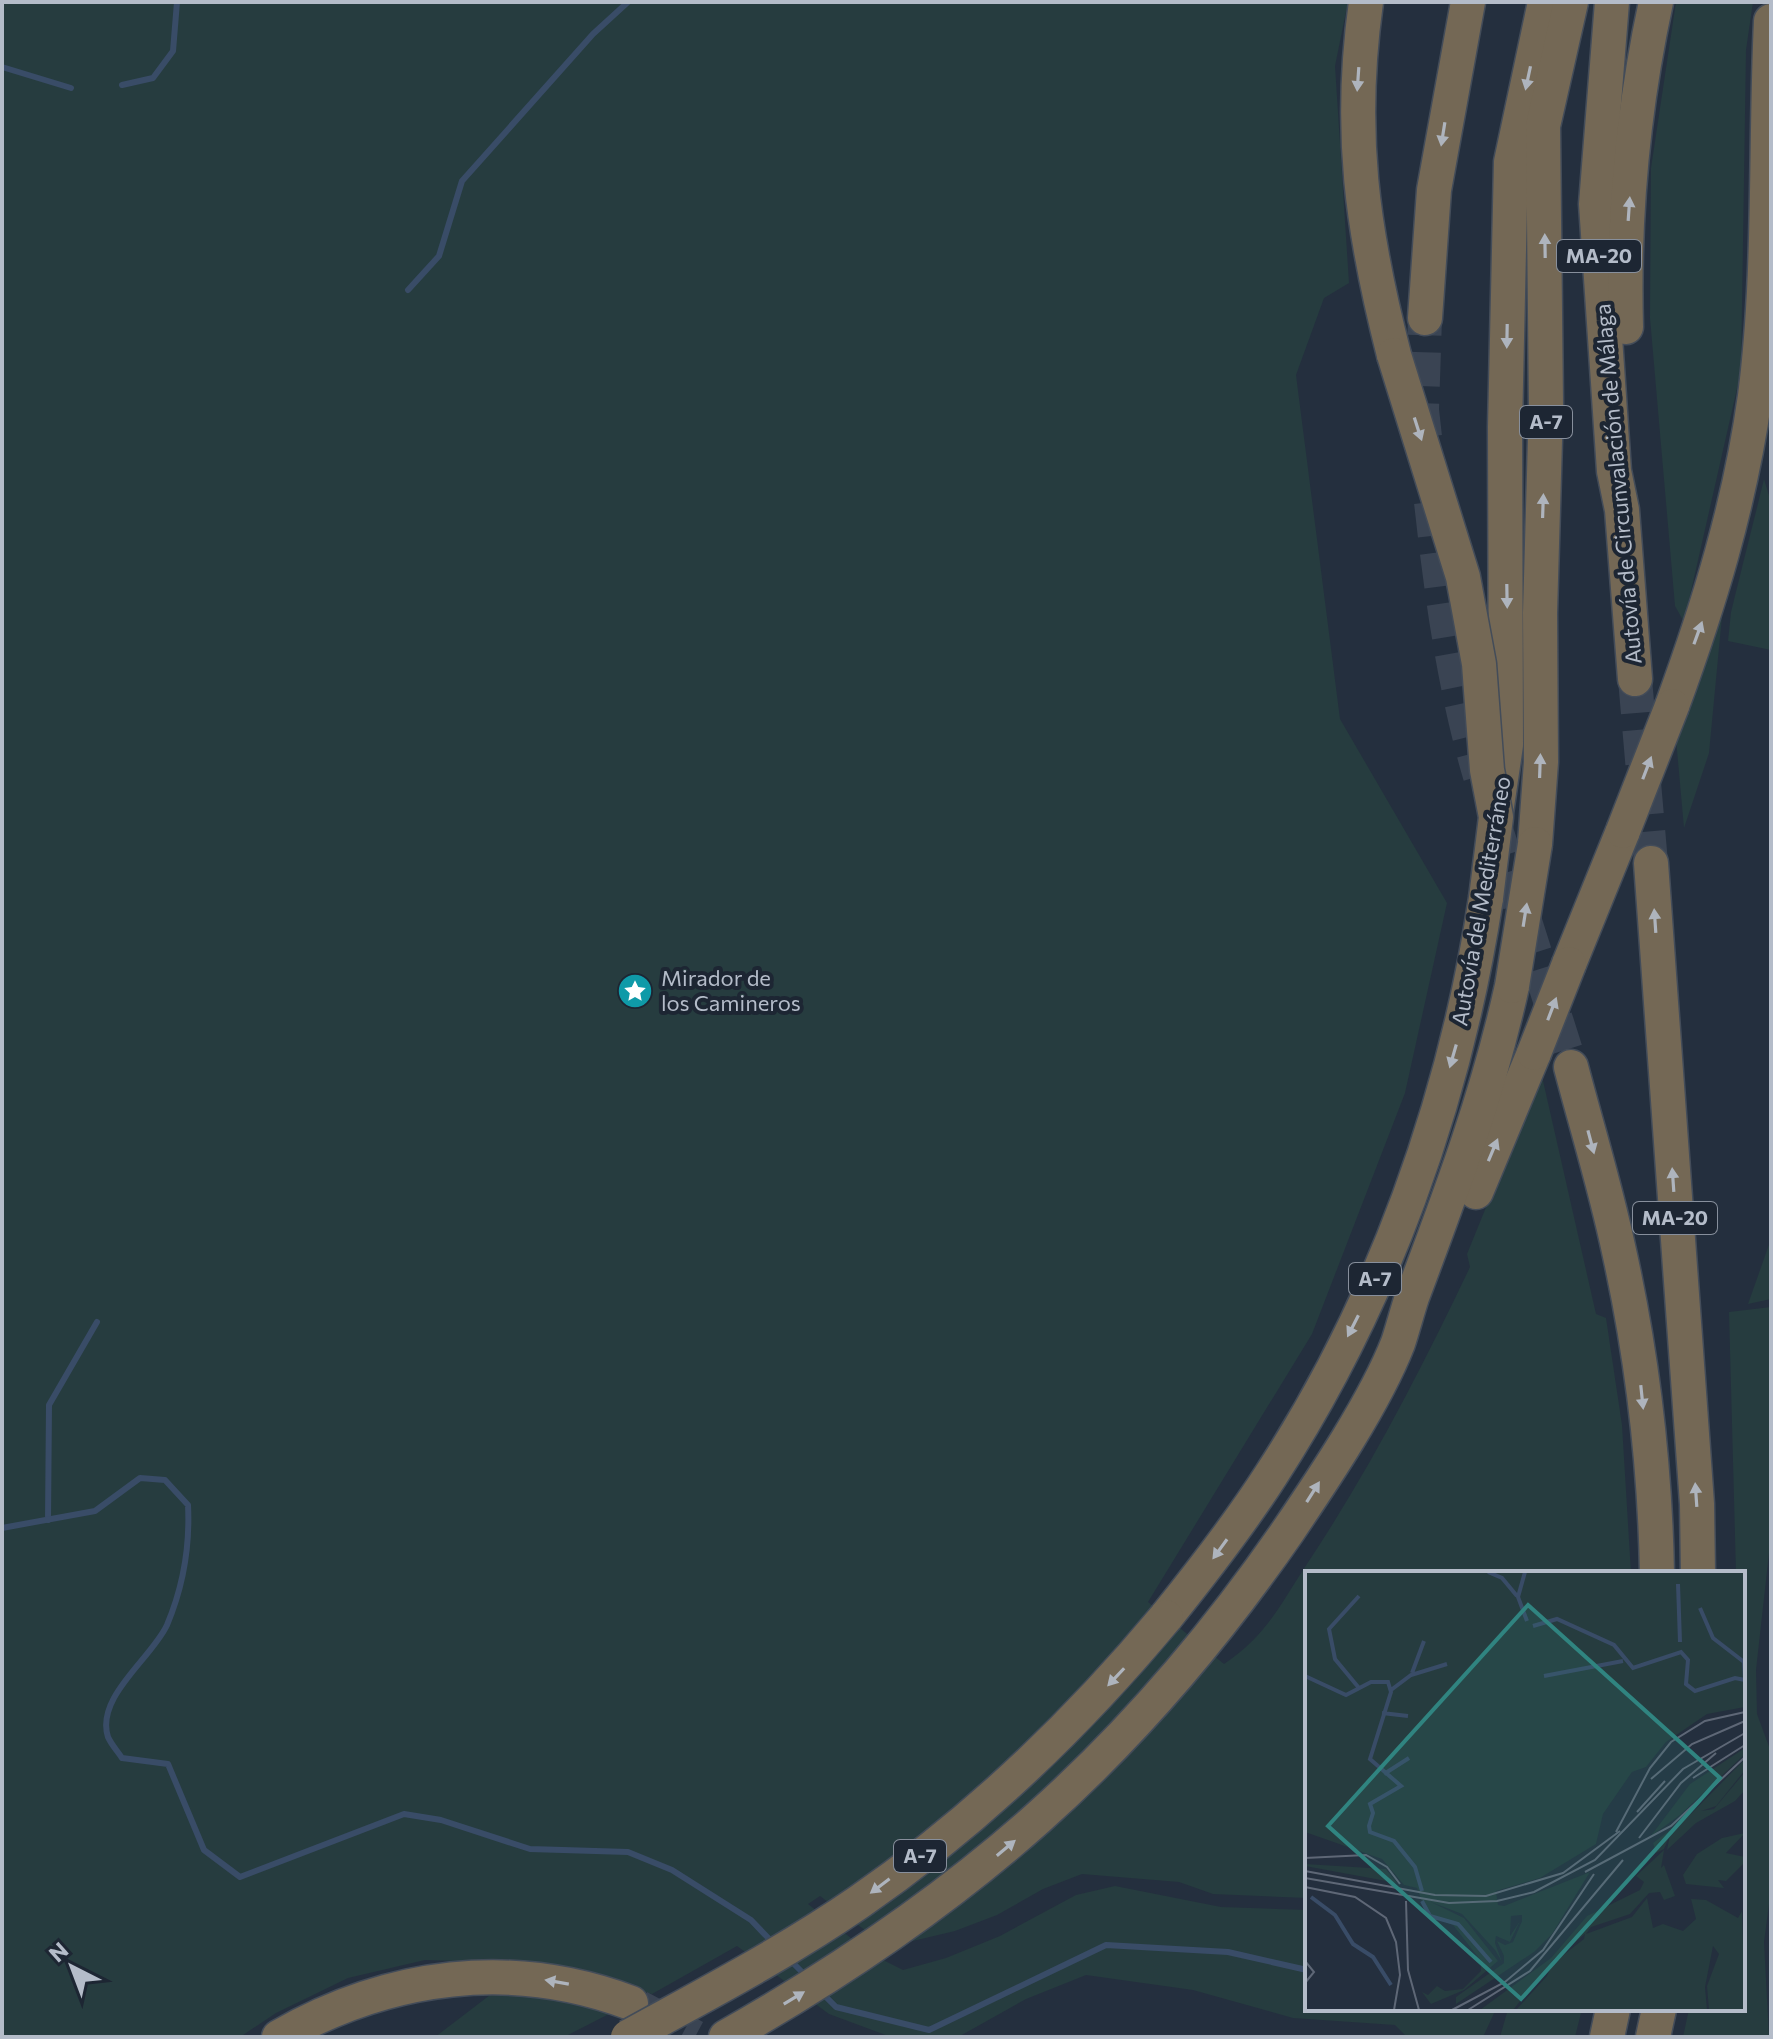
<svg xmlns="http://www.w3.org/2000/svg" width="1773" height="2039" font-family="Commissioner,sans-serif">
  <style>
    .green { fill: #263c3f }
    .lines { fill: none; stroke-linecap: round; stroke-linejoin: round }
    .stream { stroke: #394c67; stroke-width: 6 }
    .highway-tunnel { stroke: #3a4453; stroke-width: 34; stroke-dasharray: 34 17; stroke-linecap: butt }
    .highway-casing { stroke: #434c59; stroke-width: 37 }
    .highway { stroke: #746855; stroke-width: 34 }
    .highway-bridge-casing { stroke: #434c59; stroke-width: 37; stroke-linecap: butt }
    .highway-bridge { stroke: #746855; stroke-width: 34 }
    .oneway { fill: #aeb4bd }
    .labels { text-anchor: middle; stroke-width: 8; stroke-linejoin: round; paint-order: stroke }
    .shield { fill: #1d2633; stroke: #878f9c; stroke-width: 2 }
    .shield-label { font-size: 20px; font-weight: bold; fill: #b4bcc9 }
    .street-label { font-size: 22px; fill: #b4bcc9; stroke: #1d2633 }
    .poi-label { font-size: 22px; fill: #b4bcc9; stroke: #1d2633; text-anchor: start }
    .inset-river { fill: none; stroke: #394c67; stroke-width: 4 }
    .inset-road { fill: none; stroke: #5e6776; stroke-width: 2 }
    .view { fill: #308480; fill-opacity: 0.15; stroke: #308480; stroke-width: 4 }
    .inset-edge { fill: none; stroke: #b4bcc9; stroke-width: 4 }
  </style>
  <rect width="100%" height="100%" fill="#242f3e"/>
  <g class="green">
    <path d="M2,2H1348L1335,66L1349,283L1324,298L1296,375L1340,719L1447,903L1405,1093L1312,1334L1148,1602L1224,1664C1265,1637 1279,1607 1305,1567C1369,1471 1421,1370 1470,1267L1467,1254L1541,1072L1596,1314L1606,1318L1622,1425L1631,1573H1307V1898L1213,1894L1179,1882L1082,1874L1043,1889L997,1915L955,1931L900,1944L870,1934L820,1896L808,1904L871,1954L903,1970L946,1958L1000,1936L1076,1895L1115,1886L1221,1907L1307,1910V2009H1496L1483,2037H1407L1395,2025L1293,2018L1193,1990L1086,1975L1026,1999L960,2036L891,2037L829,2014L737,1946L652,1994L579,1972L518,1963L425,1960L348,1978L276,2013L240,2037H2Z"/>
    <path d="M1676,2H1753L1746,50L1741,371L1684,622L1675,606L1650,318L1651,168Z"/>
    <path d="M1764,479L1771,502V650L1728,641L1731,612Z"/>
    <path d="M1723,606L1709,753L1684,828L1676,739Z"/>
    <path d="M1771,1239V1299L1748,1304Z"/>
    <path d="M1771,1307V1535L1756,1670L1757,1714L1771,1752V1889L1764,1942L1769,2037H1683L1689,2009H1743V1573H1736L1729,1312Z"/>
    <path d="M490,1995C533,1995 569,2000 609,2014L564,2037H435Z"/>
    <path d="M1508,2009H1582L1575,2037H1500Z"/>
  </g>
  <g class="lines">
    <g class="stream">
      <path d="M2,67L71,88"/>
      <path d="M122,85L153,78L173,51L177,2"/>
      <path d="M408,290L439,256L462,181L593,34L628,2"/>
      <path d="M48,1520L49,1405L97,1322"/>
      <path d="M2,1528L95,1511L140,1478L165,1480L188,1505C190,1545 183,1587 167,1625C152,1658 95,1697 108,1737C111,1744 118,1752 122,1758L168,1764L204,1850L240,1877L404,1814L441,1820L530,1849L628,1852L672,1870L751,1920L774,1944"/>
      <path d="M790,1960L808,1978"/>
      <path d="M821,1992L836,2007L929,2030L1106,1945L1228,1952L1307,1970"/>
    </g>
    <g class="highway-tunnel">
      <path d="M1425,437L1422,410L1425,318"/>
      <path d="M1431,502C1441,593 1454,688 1480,776"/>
      <path d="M1635,679L1651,863"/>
      <path d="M1494,823L1571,1067"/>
      <path d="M639,2007L695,2037"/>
    </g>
    <g class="highway-casing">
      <g id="highway">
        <path d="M1366,2C1348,131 1362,230 1394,355"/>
        <path d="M1612,2L1596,204L1614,471L1622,510L1635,679"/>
        <path d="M1425,318L1434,190L1468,2"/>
        <path d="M1626,327C1623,218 1633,108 1656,2"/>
        <path d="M1672,706C1709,605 1740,504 1755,396C1771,272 1765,146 1771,21"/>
        <path d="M1496,813L1506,745L1505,427L1511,162L1545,2"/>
        <path d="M1535,844L1541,762L1540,613L1546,405L1543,126L1571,2"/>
        <path d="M1651,863L1697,1504L1698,1573"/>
        <path d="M1569,964L1623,831"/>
        <path d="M1571,1067C1587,1128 1606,1189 1619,1251C1642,1355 1655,1466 1657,1573"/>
        <path d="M1476,1192L1534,1053"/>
        <path d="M1166,1617C1203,1571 1239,1525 1271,1475C1383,1303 1455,1101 1486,898"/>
        <path d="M279,2037C389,1974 512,1958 631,2003"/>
        <path d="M726,2037C964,1902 1132,1757 1288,1531C1324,1478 1375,1402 1398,1343C1403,1328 1407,1312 1412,1297C1451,1193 1488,1095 1512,986"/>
        <path d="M1607,2037L1613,2009"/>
        <path d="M1653,2037L1659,2009"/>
      </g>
    </g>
    <use href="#highway" class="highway"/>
    <g class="highway-bridge-casing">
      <g id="highway-bridge">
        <path d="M1394,355L1463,577L1479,664L1487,770L1496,817L1486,898"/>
        <path d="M1623,831L1672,706"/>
        <path d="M1512,986L1535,844"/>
        <path d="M1534,1053L1569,964"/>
        <path d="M628,2037C706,1994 785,1953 859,1902C975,1822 1076,1725 1166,1617"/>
      </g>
    </g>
    <use href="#highway-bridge" class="highway-bridge"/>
  </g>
  <defs><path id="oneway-solid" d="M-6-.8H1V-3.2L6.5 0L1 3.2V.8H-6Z" transform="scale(2)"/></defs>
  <g class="oneway">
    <use href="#oneway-solid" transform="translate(1528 78) rotate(102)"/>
    <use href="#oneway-solid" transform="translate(1358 79) rotate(94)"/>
    <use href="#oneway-solid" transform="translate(1443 134) rotate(99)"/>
    <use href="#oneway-solid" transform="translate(1629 209) rotate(-86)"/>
    <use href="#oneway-solid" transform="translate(1545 246) rotate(-91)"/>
    <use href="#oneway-solid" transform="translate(1507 336) rotate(91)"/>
    <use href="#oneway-solid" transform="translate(1418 429) rotate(72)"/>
    <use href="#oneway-solid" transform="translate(1543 506) rotate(-88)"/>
    <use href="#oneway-solid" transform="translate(1507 596) rotate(89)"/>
    <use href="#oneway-solid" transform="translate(1698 633) rotate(-70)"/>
    <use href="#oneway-solid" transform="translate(1540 766) rotate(-88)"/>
    <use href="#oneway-solid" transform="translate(1647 768) rotate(-69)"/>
    <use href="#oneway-solid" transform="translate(1525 915) rotate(-81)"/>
    <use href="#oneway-solid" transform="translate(1655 921) rotate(-94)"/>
    <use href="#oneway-solid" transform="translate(1552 1009) rotate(-69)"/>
    <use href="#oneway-solid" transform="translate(1453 1056) rotate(106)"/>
    <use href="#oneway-solid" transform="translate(1591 1142) rotate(75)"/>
    <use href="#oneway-solid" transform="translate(1493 1150) rotate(-67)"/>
    <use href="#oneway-solid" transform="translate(1673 1180) rotate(-94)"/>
    <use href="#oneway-solid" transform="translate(1353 1326) rotate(117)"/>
    <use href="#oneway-solid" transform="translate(1642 1397) rotate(84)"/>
    <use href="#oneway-solid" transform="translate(1313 1492) rotate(-58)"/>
    <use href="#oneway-solid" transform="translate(1696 1495) rotate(-94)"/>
    <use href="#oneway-solid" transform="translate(1220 1549) rotate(126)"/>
    <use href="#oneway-solid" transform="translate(1116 1677) rotate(133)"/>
    <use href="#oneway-solid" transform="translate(1006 1848) rotate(-40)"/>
    <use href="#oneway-solid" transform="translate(880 1886) rotate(143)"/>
    <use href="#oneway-solid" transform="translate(557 1982) rotate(-170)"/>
    <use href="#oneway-solid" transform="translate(794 1998) rotate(-31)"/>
  </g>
  <defs>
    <g id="sight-disc" transform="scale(1.8)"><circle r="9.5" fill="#0f9aa8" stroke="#1d2633"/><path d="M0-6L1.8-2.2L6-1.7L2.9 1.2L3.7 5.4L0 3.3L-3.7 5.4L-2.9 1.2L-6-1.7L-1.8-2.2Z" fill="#fff"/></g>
  </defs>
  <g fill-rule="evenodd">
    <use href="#sight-disc" x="635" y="991"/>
  </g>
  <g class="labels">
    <g class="shield">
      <rect x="1557" y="240" width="84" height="32" rx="6"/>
      <rect x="1520" y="406" width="52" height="32" rx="6"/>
      <rect x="1633" y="1202" width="84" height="32" rx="6"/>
      <rect x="1349" y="1263" width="52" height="32" rx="6"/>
      <rect x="894" y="1840" width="52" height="32" rx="6"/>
    </g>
    <g class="shield-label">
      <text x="1599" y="263">MA-20</text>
      <text x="1546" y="429">A-7</text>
      <text x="1675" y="1225">MA-20</text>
      <text x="1375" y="1286">A-7</text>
      <text x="920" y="1863">A-7</text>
    </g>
    <g class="street-label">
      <text transform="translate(1618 484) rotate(-95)" y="8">Autovía de Circunvalación de Málaga</text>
      <text transform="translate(1481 901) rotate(-80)" y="8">Autovía del Mediterráneo</text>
    </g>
    <g class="poi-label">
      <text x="661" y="986">Mirador de<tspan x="661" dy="25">los Camineros</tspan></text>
    </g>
  </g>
  <g transform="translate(1305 1571)">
    <rect width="440" height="440" fill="#242f3e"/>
    <path d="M0,1H440V136L402,143L361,171L341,196L327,201L298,243L291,273L235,307L191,320L193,334L199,335L285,301L247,363L229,381L151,433V426L199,392V385L192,370L200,374L208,371L217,350V344L206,345L205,365L215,350L205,371L191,365L190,372L197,391L190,379L157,343L126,331L159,347L193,390L159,419L126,433L117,421L123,424L132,415L140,420L158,418L176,400V390L148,354L122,344L112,317L99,314L77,288L0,261ZM440,177V183L375,244L345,266L385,213ZM440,188V199L411,235L396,240L409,238L440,201V219L430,230L391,252L362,279L365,264L359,278L351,282L348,272L387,242ZM440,262L421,282L440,286V291L421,310L413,309L419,317L381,313L378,304L392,283L417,267ZM359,279L356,297L359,294L370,325L359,329L355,321L344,322L325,343L286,356L281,363L327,346L342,327L348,357L358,353L378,360L391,348L386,328L401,329L433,347L437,340L440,439H404L402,415L414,383L408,375L400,416L402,439H211L242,405L248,392L279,368L280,363L250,387L208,439H175L246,387L282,345L335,319L339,311L331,305ZM0,293L81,298L92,312L0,295Z" fill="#263c3f"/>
    <path class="inset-river" d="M183,1L197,7L212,25M220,1L213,26L222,50M373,13L375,71M395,37L408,67L439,91L440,109M228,55L252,48L309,74L328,97L376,81L383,89L381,113L390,120L430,107L440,109M107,102L119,70M0,105L41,124L66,111H83L86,121L65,188L96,215L65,233L68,242L64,255L65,261L89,270L110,296L117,320M239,105L318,90M54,117L30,88L24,58L54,25M86,119L106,104L142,93M77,142L103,145M79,203L104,187M6,326L30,344L48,373L68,386L86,414M117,330L125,345L153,353L186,391"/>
    <path class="inset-road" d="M388,207L440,174M346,208L387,173L440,150M332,241L360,210M311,261L345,197L366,171L400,150L440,141M334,267L376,212L411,182M0,287L61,284L82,296L95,313M0,300L130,324L181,325L258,302L315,260M280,301L366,255L440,186M0,307L144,332L192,330L229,321L290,289L378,198L440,162M0,316L50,326L81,347L91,371L95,404L89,439M101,330L103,399L114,439M0,390L9,401L0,412M147,439L200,411L238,379L289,303M163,439L225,400L318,289"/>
    <path class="view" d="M223,34L415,207L216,428L23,255Z"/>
    <rect width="440" height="440" class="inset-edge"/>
  </g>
  <rect width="1773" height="2039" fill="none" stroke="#b4bcc9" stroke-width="8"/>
  <g transform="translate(72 1967) rotate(318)" stroke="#1d2633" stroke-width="6" paint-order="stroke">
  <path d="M0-6L14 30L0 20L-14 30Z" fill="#b4bcc9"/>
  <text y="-12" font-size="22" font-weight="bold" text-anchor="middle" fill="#b4bcc9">N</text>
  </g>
</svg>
